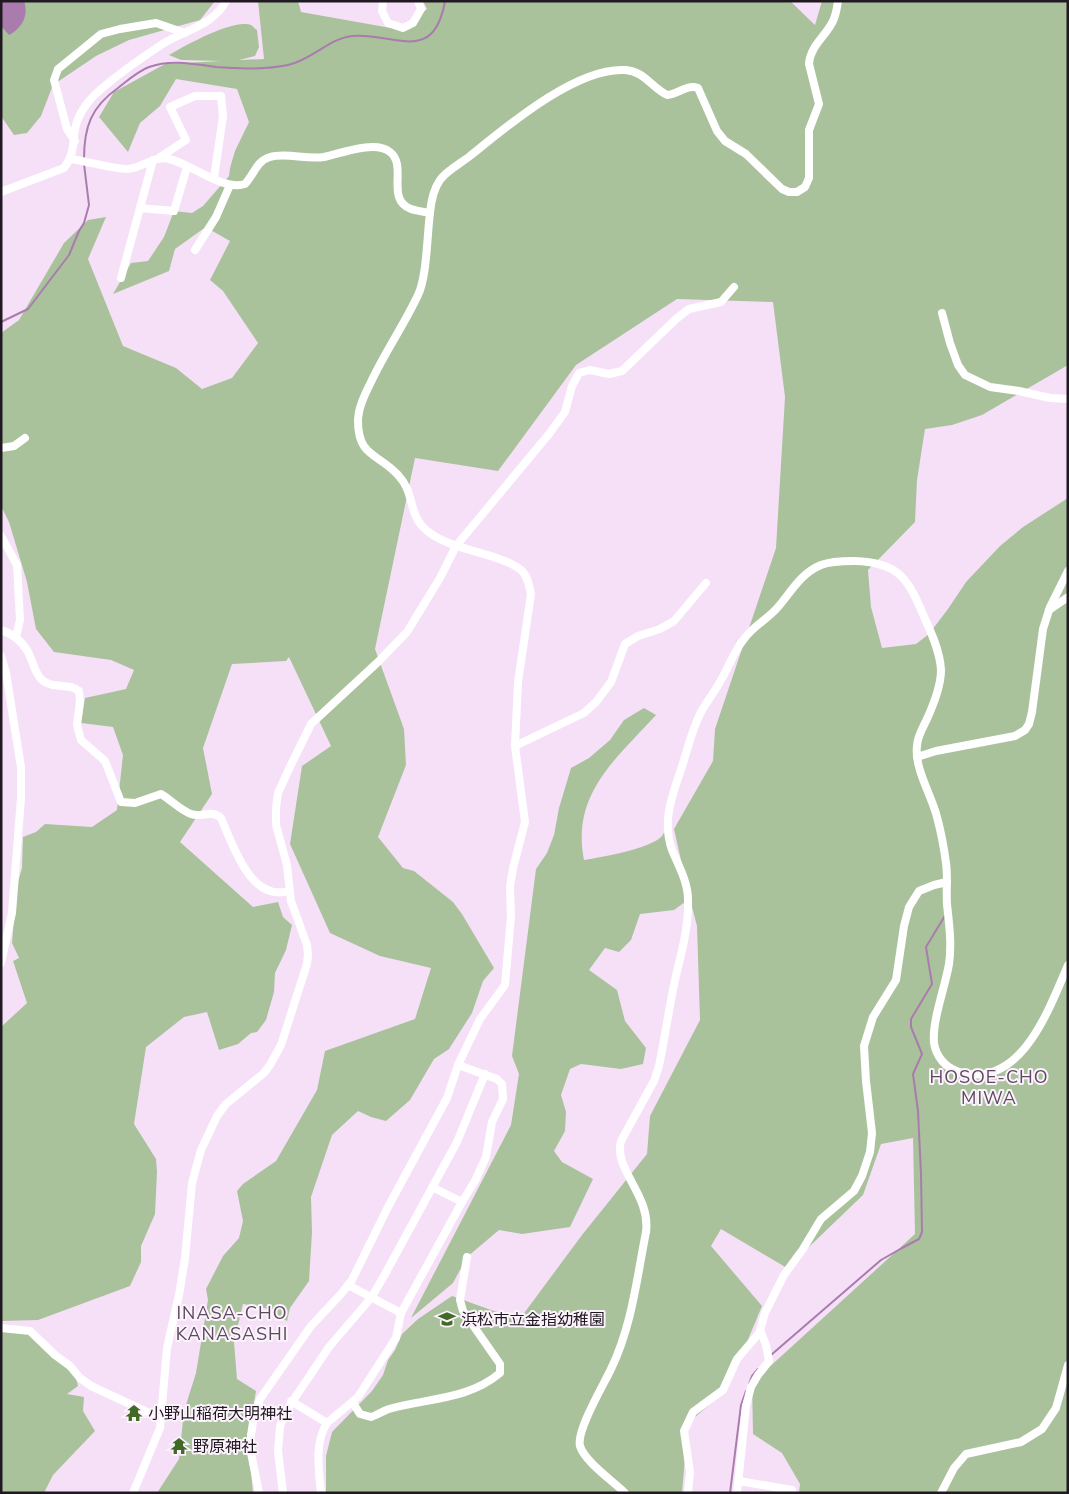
<svg xmlns="http://www.w3.org/2000/svg" width="1069" height="1494" font-family="'Nunito Sans','Noto Sans JP',sans-serif">
  <style>
    .green { fill: #a9c29c }
    .water { fill: #a97cad }
    .lines { fill: none; stroke-linecap: round; stroke-linejoin: round }
    .stream { stroke: #a97cad; stroke-width: 2 }
    .minor { stroke: #fff; stroke-width: 8 }
    .labels { text-anchor: middle; stroke-width: 4; stroke-linejoin: round; paint-order: stroke }
    .poi-label { font-size: 16px; fill: #211922; stroke: #fcf3fc; text-anchor: start }
    .neighbourhood-label { font-size: 18px; letter-spacing: 1px; fill: #5c4a5e; stroke: #fcf3fc }
  </style>
  <rect width="100%" height="100%" fill="#f6e0f8"/>
  <g class="green">
    <path d="M1,1H215L200,20L129,40L96,56L53,85L41,116L27,133L14,135L1,116Z"/>
    <path d="M258,1H298L301,12L402,30L427,9L423,1H790L815,25L822,1H1068V365L982,415L952,425L925,429L917,480L915,522L868,570L871,607L882,648L916,644L929,634L948,609L966,582L1000,546L1023,527L1068,498V1493H799L800,1484L782,1453L753,1434L752,1383L915,1234L913,1138L881,1144L863,1195L787,1268L721,1229L711,1246L762,1306L727,1390L688,1423L682,1493H326V1456L332,1432L372,1391L383,1375L388,1360L395,1350L402,1334L418,1319L452,1296L519,1320L582,1235L647,1154L650,1116L700,1020L697,926L686,884L685,902L674,910L640,914L631,940L619,952L605,948L589,970L617,990L625,1021L646,1048L643,1064L621,1069L581,1064L570,1069L561,1095L566,1112L565,1131L554,1151L562,1162L593,1179L570,1227L522,1234L499,1230L467,1257L453,1283L411,1318L511,1125L519,1074L512,1056L536,869L547,853L554,835L559,808L571,768L589,758L610,740L624,720L644,708L656,715C616,759 571,794 584,860C602,857 650,849 662,836C664,833 666,829 667,826L685,878L674,829L713,761L715,729L776,548L785,397L773,302L677,299L576,365L498,471L415,458L375,649L404,729L406,765L378,837L403,868L414,871L453,902L462,914L494,968L483,981L472,1013L449,1049L434,1059L410,1100L386,1121L371,1117L358,1111L332,1135L311,1197L312,1232L309,1281L290,1308L287,1321L265,1308L243,1304L234,1342L237,1379L256,1391L248,1439L253,1493H157L179,1459L184,1411L196,1373L208,1300L206,1289L223,1256L239,1238L243,1221L237,1191L243,1184L276,1161L317,1090L325,1051L415,1019L431,968L380,956L330,933L290,844L302,766L331,746L289,657L286,661L232,664L203,748L212,794L180,842L253,907L278,902L283,917L292,925L286,950L275,973L274,992L266,1020L257,1032L251,1033L238,1044L219,1050L207,1012L184,1017L146,1047L134,1124L156,1159L157,1172L155,1214L141,1246V1262L130,1286L38,1320L1,1321V1027L27,1003L13,961L19,958L12,943L14,919V896L22,868L23,837L36,832L45,824L92,827L117,810L123,755L113,727L81,723L85,698L126,689L134,670L111,660L54,652L36,629L27,582L9,522L1,506V333L19,320L64,243L88,220L106,217L88,259L123,346L176,368L202,389L232,378L258,343L223,291L210,280L230,241L207,228L203,229L175,249L169,271L113,294L131,263L148,261L164,237L174,211L192,213L203,206L229,176L230,168L235,151L249,122L237,89L176,79L160,106L140,123L128,152L99,117L114,92L165,64L221,61L181,60L169,55C184,46 234,18 251,25C254,27 255,29 257,30L259,47L255,56L239,60L264,59Z"/>
    <path d="M1,1328L30,1331L75,1374L78,1386L67,1394L84,1397L83,1411L95,1431L53,1475L44,1493H1Z"/>
  </g>
  <path class="water" d="M1,1H24C29,16 22,28 9,35L1,26Z"/>
  <g class="lines">
    <g class="stream">
      <path d="M84,159C84,127 91,107 118,88C127,81 138,71 149,67C171,59 194,64 216,67C240,69 264,70 288,65C312,60 329,38 353,36C395,33 434,65 445,1"/>
      <path d="M1,322L28,309L69,255L79,231L84,223L89,205L84,164"/>
      <path d="M771,1355L881,1260L902,1248L919,1239L922,1232L921,1174L918,1111L913,1074L922,1054L911,1027V1019L932,984L926,947L946,914"/>
      <path d="M749,1384L752,1376L758,1369"/>
      <path d="M730,1493L741,1405L746,1391"/>
    </g>
    <g class="minor">
      <path d="M383,1L382,11L388,23L403,28L413,23L421,9L418,1"/>
      <path d="M75,141L67,129L54,80L58,69L101,34L120,29L156,23L185,33"/>
      <path d="M160,157L186,140L170,107L195,96H221L223,116L214,178"/>
      <path d="M70,159C87,161 113,169 128,169C143,168 154,155 169,159C192,164 222,191 245,184C254,175 256,161 270,157C286,152 306,160 324,157C342,153 375,140 390,152C408,166 385,199 411,209C417,211 424,212 430,213C427,235 427,277 418,295C404,325 385,352 371,382C365,394 358,408 358,421C358,457 378,453 398,475C419,497 403,521 440,539C462,551 502,555 521,570C528,576 529,586 531,594L518,682L515,746L525,822L513,868L510,887L511,916L505,985L480,1019L458,1065L447,1098L440,1111L388,1207L352,1280L341,1294L311,1326L260,1399L254,1416L251,1435V1453L259,1493"/>
      <path d="M1,192L64,168C75,153 72,146 75,129C78,114 88,100 99,91C118,74 140,59 161,45C182,31 213,26 226,1"/>
      <path d="M140,208L174,211L187,167"/>
      <path d="M430,213C431,202 433,190 440,180C447,170 460,164 470,156C506,127 576,67 625,70C644,71 651,87 667,95C679,94 686,84 698,88L717,131L725,141L746,154L782,189L789,192H797L805,187L809,178V130L819,104L809,64C810,46 826,36 833,21C836,15 837,8 838,1"/>
      <path d="M195,250L216,217L230,185"/>
      <path d="M121,278L153,160"/>
      <path d="M942,313L950,343L958,365L965,375L990,387L1019,391L1050,398L1068,399"/>
      <path d="M1,448L14,446L25,438"/>
      <path d="M1,536L17,565L20,620L16,637"/>
      <path d="M1049,610L1068,597"/>
      <path d="M1,630C13,634 22,641 28,652C33,661 34,672 42,680C53,690 69,682 79,691L80,701L77,725L81,740L105,761L121,802L135,803L161,794C171,800 180,810 191,814C202,818 212,809 221,818C233,845 250,902 289,891"/>
      <path d="M1,656L6,673L21,767V798L12,913L1,963"/>
      <path d="M515,746L584,713L596,702L611,682L625,644L638,636L660,629L674,621L706,583"/>
      <path d="M917,757L936,751L1015,736L1025,730L1029,724L1032,712L1043,629L1050,607L1068,571"/>
      <path d="M432,1187L462,1202"/>
      <path d="M348,1285L401,1313"/>
      <path d="M1,1328L30,1331L55,1355L70,1366L80,1378L91,1386L160,1418"/>
      <path d="M291,1401L327,1423"/>
      <path d="M353,1403L360,1414L371,1417C377,1415 383,1411 389,1409C427,1398 468,1400 500,1373V1364L463,1311L460,1300L467,1257"/>
      <path d="M739,1481L792,1490V1493"/>
      <path d="M133,1493L160,1428L167,1348L179,1295L185,1258L192,1183L201,1150L217,1116L226,1104L264,1073L270,1065L281,1045L307,964L308,955L307,945L291,901L287,865L276,825V808L278,793L288,771L311,724L378,662L407,632L440,578L456,546L549,434L565,412L572,386L579,373L590,370L609,374L622,371L676,319L689,309L721,302L734,287"/>
      <path d="M283,1493L278,1451L280,1427L284,1414L329,1347L371,1298L384,1276L457,1142L485,1074"/>
      <path d="M321,1493C319,1469 314,1444 327,1423L358,1397L396,1338L401,1313L462,1202L475,1181L486,1157L492,1122L503,1099L502,1084L497,1079L458,1065"/>
      <path d="M625,1493C613,1481 585,1462 580,1446C576,1431 604,1384 611,1369C632,1326 637,1277 646,1232C651,1195 613,1169 621,1141L654,1081L659,1066C665,1037 669,1008 675,980C681,954 689,927 688,900C688,882 679,867 672,850C663,824 670,802 678,778C686,757 690,734 700,714C706,702 715,692 721,680C729,667 734,651 744,639C753,626 768,619 778,607C791,592 801,573 821,565C831,561 843,561 854,561C900,562 908,579 925,619C932,634 940,652 941,670C941,687 933,706 926,721C922,729 917,738 917,746C914,768 932,796 937,817C941,832 944,848 946,863C948,877 946,890 947,904C949,924 952,943 949,964C945,988 932,1020 934,1043C936,1057 946,1068 959,1072C1021,1090 1049,1009 1068,965"/>
      <path d="M688,1493L690,1472L684,1431L693,1412L723,1390L737,1359L760,1332"/>
      <path d="M737,1493L746,1406L751,1387L758,1375L769,1361L766,1345L760,1330L765,1313L784,1275L803,1249L821,1219L854,1191L862,1176L870,1152L872,1133L866,1081L864,1046L873,1017L896,980L904,926L909,907L919,891L934,885L947,882"/>
      <path d="M941,1493L954,1468L966,1454L1021,1442L1042,1429L1056,1408L1068,1365"/>
    </g>
  </g>
  <defs>
    <g id="school-bare" transform="scale(1.35)"><path d="M0-5L7-2L0 1L-7-2ZM-4 1L0 2.5L4 1V4Q0 6-4 4Z" fill="#416a26" stroke="#fcf3fc" stroke-width="2.5" paint-order="stroke"/></g>
    <g id="temple-bare" transform="scale(1.35)"><path d="M0-6L5-2H3V0L6.5 2.5H4V6H1.5V3h-3V6H-4V2.5H-6.5L-3 0V-2H-5Z" fill="#416a26" stroke="#fcf3fc" stroke-width="2.5" paint-order="stroke"/></g>
  </defs>
  <g fill-rule="evenodd">
    <use href="#school-bare" x="447" y="1319"/>
    <use href="#temple-bare" x="134" y="1413"/>
    <use href="#temple-bare" x="179" y="1446"/>
  </g>
  <g class="labels">
    <g class="poi-label">
      <text x="461" y="1325">浜松市立金指幼稚園</text>
      <text x="148" y="1419">小野山稲荷大明神社</text>
      <text x="193" y="1452">野原神社</text>
    </g>
    <g class="neighbourhood-label">
      <text x="989" y="1083">HOSOE-CHO<tspan x="989" dy="21">MIWA</tspan></text>
      <text x="232" y="1319">INASA-CHO<tspan x="232" dy="21">KANASASHI</tspan></text>
    </g>
  </g>
  <rect width="1069" height="1494" fill="none" stroke="#211922" stroke-width="5"/>
</svg>
